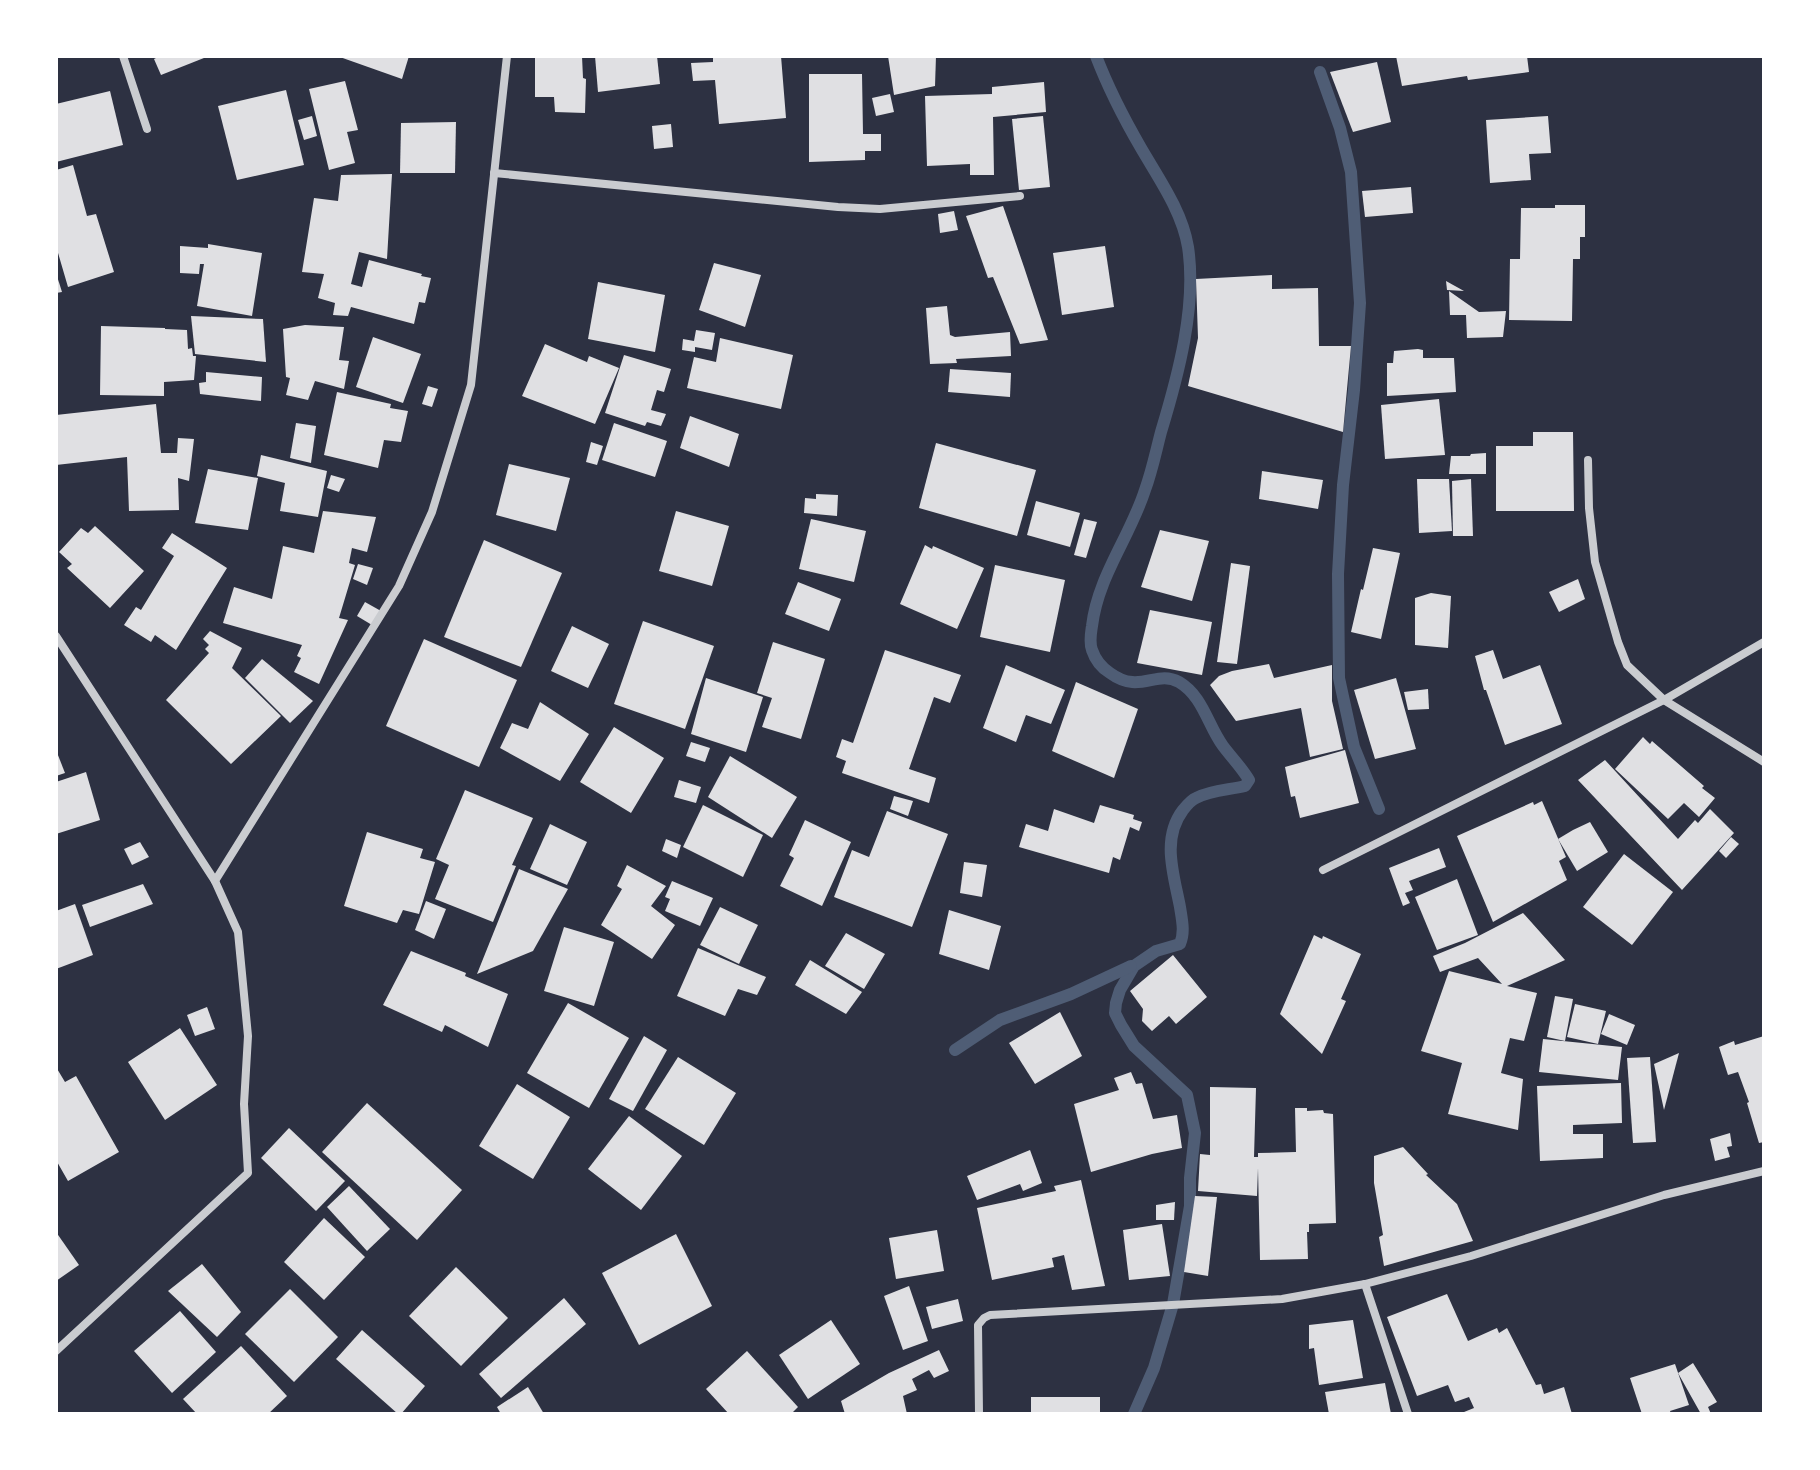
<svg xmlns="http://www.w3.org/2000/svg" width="1820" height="1470" font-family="Lato,sans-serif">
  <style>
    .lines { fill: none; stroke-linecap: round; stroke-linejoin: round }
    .stream { stroke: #4f5d75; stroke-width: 12 }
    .building { fill: #e0e0e3 }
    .minor { stroke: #caccd0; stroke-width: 8 }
  </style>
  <rect width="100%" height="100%" fill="#2d3142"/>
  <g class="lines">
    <g class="stream">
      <path d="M1096,56C1109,90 1123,117 1141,148C1159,179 1182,211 1188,247C1197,306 1178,376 1161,432C1156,451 1152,471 1145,490C1130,537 1098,576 1092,626C1091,633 1089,642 1092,650C1095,659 1102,668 1110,673C1140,695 1156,669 1179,682C1203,696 1208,726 1223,746C1232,758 1242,768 1249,780L1245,786C1229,790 1211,790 1196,798C1191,800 1187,805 1183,810C1161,839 1174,875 1180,907C1182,920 1185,932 1180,944L1156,951L1134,966L1120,990L1116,1003L1115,1013L1121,1025L1134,1046L1187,1095L1195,1133L1190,1178V1206L1173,1304L1154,1368L1134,1414"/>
      <path d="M1320,72L1340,128L1351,172L1360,303L1354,390L1343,485L1338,574L1339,678L1354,747L1379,809"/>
      <path d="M955,1050L1000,1020L1071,994L1131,966"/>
    </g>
  </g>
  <g class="building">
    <path d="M160,56H209L161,75L154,59Z"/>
    <path d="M337,56H409L402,79Z"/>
    <path d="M535,56H582L583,78L586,79L585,113L555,112L554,97H535Z"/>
    <path d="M595,56H657L660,84L598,92Z"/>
    <path d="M713,56H781L786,118L719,124L715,80L693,81L691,63L713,62Z"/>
    <path d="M888,56H936L935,86L894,95Z"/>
    <path d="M1396,56H1527L1529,72L1468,80L1467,76L1402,86Z"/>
    <path d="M1377,62L1391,122L1353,132L1330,72Z"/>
    <path d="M809,74H862L863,134H881V151H865V160L809,162Z"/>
    <path d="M345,81L358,130L347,132L355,163L329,170L309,89Z"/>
    <path d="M1044,82L1046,112L993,117L994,175H970V164L927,166L925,96L992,94V87Z"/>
    <path d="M286,90L304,165L237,180L218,106Z"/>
    <path d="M110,91L123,145L56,162V104Z"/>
    <path d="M890,94L894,112L876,116L872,98Z"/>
    <path d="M312,116L317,136L304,140L298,120Z"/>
    <path d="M1043,116L1050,187L1019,190L1012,119Z"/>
    <path d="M1548,116L1551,153L1529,154L1531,180L1490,183L1486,120Z"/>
    <path d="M456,122L455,173H400L401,123Z"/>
    <path d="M671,124L673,147L654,149L652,126Z"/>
    <path d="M73,165L87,216L96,214L114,272L68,287L56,246V170Z"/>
    <path d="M392,174L387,259L359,252L351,284L362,287L369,260L422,274L421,276L431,278L425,303L419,302L414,324L351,307L348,316L333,315L335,303L318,298L324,274L302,272L314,198L338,201L341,175Z"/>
    <path d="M1411,187L1413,213L1365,217L1362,191Z"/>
    <path d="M1555,205H1585V237H1580V259H1573L1572,321L1509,320L1510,259H1520L1521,208H1555Z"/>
    <path d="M1003,206L1024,267L1048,340L1020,344L993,277L988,278L966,216Z"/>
    <path d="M954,211L958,230L940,233L938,214Z"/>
    <path d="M208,244L262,253L252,316L197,306L204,264H200L199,274L180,273V246L208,248Z"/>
    <path d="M1105,246L1114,307L1062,315L1053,253Z"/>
    <path d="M714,263L761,275L745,327L699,310Z"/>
    <path d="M56,273L62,292L56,293Z"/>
    <path d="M1272,275V289L1318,288L1319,346H1351L1343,432L1188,386L1198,338L1196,279Z"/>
    <path d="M1446,281L1464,291L1447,290Z"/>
    <path d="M598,282L665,295L655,352L588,339Z"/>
    <path d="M1449,291L1479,312L1506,311L1503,337L1467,338L1466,315H1450Z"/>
    <path d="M947,306L950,335L955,337L1010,332L1011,356L956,359L957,363L930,364L926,308Z"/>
    <path d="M191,316L263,319L266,362L195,354Z"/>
    <path d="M305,325L344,327L339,360L349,361L344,389L315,381L308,400L286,395L290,378L286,377L283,329Z"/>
    <path d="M101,326L165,328V329L187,330L188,349L192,348L193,356H196L194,380L164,382V396L100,395Z"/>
    <path d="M696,330L715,333L712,350L695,347V352L682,350L683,339L694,341Z"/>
    <path d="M373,337L421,354L403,403L356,387Z"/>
    <path d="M720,338L793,355L781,409L687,388L694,357L716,362Z"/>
    <path d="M545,344L587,362L589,356L619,368L595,424L522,396Z"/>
    <path d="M1418,349L1423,350V358H1454L1456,392L1387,396V363H1393L1394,351Z"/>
    <path d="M624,355L671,369L664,392L657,390L651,410L666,414L661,426L647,422L645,426L605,413Z"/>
    <path d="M950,369L1011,373L1010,397L948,392Z"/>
    <path d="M206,372L262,377L261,401L200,394L199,383L206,382Z"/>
    <path d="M428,386L438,389L432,407L422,404Z"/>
    <path d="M337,392L391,404L390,408L408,411L401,442L384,440L378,468L324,455Z"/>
    <path d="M1439,399L1445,455L1385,459L1381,405Z"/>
    <path d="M156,404L161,453H177L178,438L194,439L189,481L178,478L179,510L129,511L127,457L56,465V415Z"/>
    <path d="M690,416L739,434L729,467L680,448Z"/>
    <path d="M296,423L316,426L311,463L290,458Z"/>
    <path d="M614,423L667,441L655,477L602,460Z"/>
    <path d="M1533,432H1573L1574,511H1496V446H1533Z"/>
    <path d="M591,442L603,446L597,465L586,462Z"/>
    <path d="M936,443L1036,470L1017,536L919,508Z"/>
    <path d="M1486,453V474H1449L1451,456H1470L1471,454Z"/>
    <path d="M261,455L327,471L318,517L280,511L285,483L257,476Z"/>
    <path d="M509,464L570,478L556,531L496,515Z"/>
    <path d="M208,469L258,478L248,530L195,523Z"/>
    <path d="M1262,471L1323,480L1318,509L1259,499Z"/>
    <path d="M331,475L345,479L339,492L327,488Z"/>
    <path d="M1417,479H1449L1452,531L1419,533Z"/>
    <path d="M1471,479L1473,536H1453L1452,481Z"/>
    <path d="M816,494L838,495L837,516L804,513L805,498L816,499Z"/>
    <path d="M1036,501L1080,513L1070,547L1027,535Z"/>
    <path d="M323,511L376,517L367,552L352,548L349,563L355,565L339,618L348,620L319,684L294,672L301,658L297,656L302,645L223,623L234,587L272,599L283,546L314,553Z"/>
    <path d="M676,511L729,526L712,586L659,571Z"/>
    <path d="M811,519L866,531L854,582L799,569Z"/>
    <path d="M1084,519L1097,522L1086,558L1074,555Z"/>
    <path d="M95,526L144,571L110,608L67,568L72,564L59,552L81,528L88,533Z"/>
    <path d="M1160,530L1209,541L1192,601L1141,587Z"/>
    <path d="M172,533L227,568L176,650L155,635L151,642L124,625L136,607L141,610L174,556L162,548Z"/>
    <path d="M484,540L562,573L521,667L444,637Z"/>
    <path d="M925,545L932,549L933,546L984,568L957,629L900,604Z"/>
    <path d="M1373,548L1400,553L1381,639L1351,632L1361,589L1363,590Z"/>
    <path d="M1231,563L1250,566L1237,664L1217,662Z"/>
    <path d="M358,564L373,568L367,585L353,579Z"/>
    <path d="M995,565L1065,580L1050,652L980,637Z"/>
    <path d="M1578,579L1585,599L1559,612L1549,592Z"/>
    <path d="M798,582L841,599L829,631L785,614Z"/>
    <path d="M1431,593L1451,596L1448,648L1415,645V598Z"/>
    <path d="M365,602L381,611L372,625L357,616Z"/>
    <path d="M1150,610L1212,622L1202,675L1137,663Z"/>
    <path d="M643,621L714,646L685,729L614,704Z"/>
    <path d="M572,626L609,644L588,688L551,671Z"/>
    <path d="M210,631L242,648L232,668L281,716L231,764L166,700L209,653L205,649L209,645L203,639Z"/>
    <path d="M424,639L517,680L479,767L386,726Z"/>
    <path d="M773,642L825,659L801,739L762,727L772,698L757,693Z"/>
    <path d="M885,650L961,675L950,703L934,697L909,769L936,778L929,803L842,773L846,761L836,757L842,739L853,743Z"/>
    <path d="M1493,650L1503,679L1540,665L1562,724L1505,745L1486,690H1484L1475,656Z"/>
    <path d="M262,659L313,701L290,723L245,678Z"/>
    <path d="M1269,664L1274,678L1332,665V701L1343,749L1310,757L1301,708L1236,721L1210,685L1219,676L1232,671Z"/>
    <path d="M1006,665L1065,690L1051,724L1026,715L1016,742L983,728Z"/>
    <path d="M706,678L763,697L746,752L691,734Z"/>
    <path d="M1396,678L1416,749L1375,759L1354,690Z"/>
    <path d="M1076,682L1138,709L1114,778L1052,751Z"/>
    <path d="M1428,689L1429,709L1408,710L1404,692Z"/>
    <path d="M540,702L589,734L560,781L500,748L512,723L528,729Z"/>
    <path d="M614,727L664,758L631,813L580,782Z"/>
    <path d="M1643,737L1650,744L1652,741L1704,786L1702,788L1715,798L1699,817L1684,803L1668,819L1615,769Z"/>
    <path d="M691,742L710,748L705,762L686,756Z"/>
    <path d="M56,750L65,773L56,776Z"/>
    <path d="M1345,750L1359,803L1300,818L1295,796L1291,797L1285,767Z"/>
    <path d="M730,756L797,797L772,838L708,797Z"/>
    <path d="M1605,760L1678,839L1695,820L1698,823L1710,809L1734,833L1682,890L1578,780Z"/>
    <path d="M86,772L100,820L56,834V782Z"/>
    <path d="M679,780L701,787L696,803L674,797Z"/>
    <path d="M465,790L533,818L512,865L516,866L493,922L435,899L449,865L436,859Z"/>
    <path d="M894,796L913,801L908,816L890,809Z"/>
    <path d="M1542,801L1566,857L1559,861L1567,880L1493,922L1457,836L1533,802L1534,805Z"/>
    <path d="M703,805L763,835L743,877L683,847Z"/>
    <path d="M1100,805L1134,815L1133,819L1142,822L1139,831L1130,827L1120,860L1113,857L1109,873L1019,847L1026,824L1048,831L1054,809L1094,823Z"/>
    <path d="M887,811L948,834L912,927L834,897L852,850L869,857Z"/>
    <path d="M805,820L851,842L822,906L780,886L794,858L789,855Z"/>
    <path d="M1590,822L1608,852L1577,871L1558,839L1573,830Z"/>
    <path d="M550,824L587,842L567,885L530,869Z"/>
    <path d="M367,832L423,849L420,858L435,862L419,914L403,910L397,923L344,906Z"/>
    <path d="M1731,837L1739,844L1726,858L1719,851Z"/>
    <path d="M666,839L681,845L677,858L662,851Z"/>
    <path d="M140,842L149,857L132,865L124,849Z"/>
    <path d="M1439,848L1446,867L1409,881L1413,890L1405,893L1410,903L1403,906L1389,868Z"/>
    <path d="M1624,854L1673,892L1632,945L1583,907Z"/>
    <path d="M964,862L987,865L982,897L960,893Z"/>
    <path d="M627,865L666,886L651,906L675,925L652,959L601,925L622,889L617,886Z"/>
    <path d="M519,869L568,889L533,951L477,974Z"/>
    <path d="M1457,879L1478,935L1437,950L1415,897Z"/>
    <path d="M672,881L713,898L700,926L665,911L670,899L665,897Z"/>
    <path d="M143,884L153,904L90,927L82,905Z"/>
    <path d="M426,901L446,909L434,939L415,930Z"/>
    <path d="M75,904L93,955L56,969V911Z"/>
    <path d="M720,907L758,925L739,964L700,945Z"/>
    <path d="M949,910L1001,926L989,970L939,954Z"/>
    <path d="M1523,913L1565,960L1507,986L1537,993L1524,1041L1510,1038L1501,1073L1523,1079L1518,1130L1448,1114L1462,1063L1421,1051L1449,971L1502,984L1478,958L1440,972L1433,956L1465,943Z"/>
    <path d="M564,927L614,942L594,1006L544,991Z"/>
    <path d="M846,933L885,954L864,989L825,966Z"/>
    <path d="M1314,935L1322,939L1323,936L1361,954L1341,999L1346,1001L1322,1054L1280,1014Z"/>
    <path d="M698,948L766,977L757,995L738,989L725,1016L677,996Z"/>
    <path d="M411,951L466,973L465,976L508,994L488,1047L445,1025L442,1032L383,1005Z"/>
    <path d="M1173,955L1207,997L1176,1024L1169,1016L1152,1031L1142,1021L1143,1009L1130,991Z"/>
    <path d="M810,960L862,992L846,1014L795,985Z"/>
    <path d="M1555,996L1573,999L1565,1041L1547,1037Z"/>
    <path d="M568,1003L629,1038L589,1108L527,1073Z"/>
    <path d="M1575,1004L1606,1011L1598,1044L1567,1037Z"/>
    <path d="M207,1007L215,1029L195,1036L187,1015Z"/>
    <path d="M1060,1012L1082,1056L1035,1084L1009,1043Z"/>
    <path d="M1609,1014L1635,1025L1627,1045L1601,1034Z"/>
    <path d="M180,1028L217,1085L165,1120L128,1062Z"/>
    <path d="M644,1036L667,1050L633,1111L609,1099Z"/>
    <path d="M1764,1036V1142L1759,1143L1747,1103L1749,1102L1738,1072L1728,1075L1719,1047L1734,1041L1735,1045Z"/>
    <path d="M1543,1039L1622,1047L1618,1080L1539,1072Z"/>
    <path d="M1679,1053L1664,1110L1654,1064Z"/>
    <path d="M678,1057L736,1093L704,1145L645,1109Z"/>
    <path d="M1650,1057L1656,1142L1633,1143L1627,1058Z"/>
    <path d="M56,1067L65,1082L76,1076L119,1152L68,1181L56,1160Z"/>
    <path d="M1131,1072L1136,1084L1142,1083L1153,1119L1177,1115L1182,1148L1152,1154L1091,1172L1074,1104L1119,1090L1114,1078Z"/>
    <path d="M1621,1083L1622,1123L1573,1125V1134H1603V1158L1540,1161L1537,1086Z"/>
    <path d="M517,1084L570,1117L533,1179L479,1146Z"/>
    <path d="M1210,1087L1256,1088L1254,1157H1258V1153L1296,1152L1295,1108H1307V1111L1323,1110L1324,1113L1333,1114L1336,1223L1309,1224V1232H1307L1308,1259L1260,1260L1258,1168L1257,1196L1198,1191L1200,1154L1210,1155Z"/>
    <path d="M367,1103L462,1190L417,1240L322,1152Z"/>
    <path d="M629,1116L682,1156L641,1210L588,1169Z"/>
    <path d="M289,1128L345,1181L316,1211L261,1158Z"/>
    <path d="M1730,1133L1732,1146L1727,1147L1730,1157L1715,1161L1710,1139Z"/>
    <path d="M1403,1147L1428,1174L1426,1175L1457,1204L1473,1241L1384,1266L1379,1237L1383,1235L1374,1183V1156Z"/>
    <path d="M1030,1150L1042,1183L1023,1191L1020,1184L977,1200L967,1176Z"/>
    <path d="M1081,1180L1105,1286L1072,1290L1064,1255L1052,1258L1054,1267L992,1280L977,1208L1056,1191L1054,1186Z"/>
    <path d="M349,1186L390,1229L367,1251L327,1207Z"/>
    <path d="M1195,1196L1217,1197L1208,1276L1184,1272Z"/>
    <path d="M1175,1202L1174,1220H1156V1205Z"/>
    <path d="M324,1218L365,1257L324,1300L284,1262Z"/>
    <path d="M1162,1224L1170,1276L1129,1280L1123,1230Z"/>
    <path d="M937,1230L944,1271L896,1279L889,1238Z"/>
    <path d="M56,1232L79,1265L56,1281Z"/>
    <path d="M676,1234L712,1306L639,1345L602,1273Z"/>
    <path d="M202,1264L241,1312L217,1337L168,1291Z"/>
    <path d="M456,1267L508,1318L461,1366L409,1316Z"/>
    <path d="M909,1286L928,1341L903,1350L884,1296Z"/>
    <path d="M290,1289L338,1337L294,1382L245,1334Z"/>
    <path d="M1447,1294L1468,1341L1497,1328L1499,1333L1507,1328L1536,1385L1541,1384L1544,1394L1564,1387L1572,1414H1459L1474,1408L1469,1397L1455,1402L1448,1385L1417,1396L1387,1317Z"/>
    <path d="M564,1298L586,1324L501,1398L479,1374Z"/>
    <path d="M958,1299L963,1321L932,1329L926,1307Z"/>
    <path d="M180,1311L216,1352L172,1393L134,1351Z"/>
    <path d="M831,1320L860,1364L808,1399L779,1355Z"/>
    <path d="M1353,1320L1363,1378L1319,1385L1314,1348L1309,1349V1325Z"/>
    <path d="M362,1330L425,1386L401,1414H398L336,1359Z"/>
    <path d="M241,1346L287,1396L268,1414H197L183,1399Z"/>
    <path d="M939,1350L949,1371L934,1378L929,1370L912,1379L917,1390L903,1396L907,1414H845L841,1401L889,1373Z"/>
    <path d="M747,1351L798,1407L791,1414H729L706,1389Z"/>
    <path d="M1693,1363L1717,1402L1708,1407L1711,1414H1701L1678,1373Z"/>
    <path d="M1675,1364L1689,1405L1670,1411L1671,1414H1642L1630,1378Z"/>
    <path d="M1385,1383L1391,1414H1329L1325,1392Z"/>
    <path d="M528,1387L544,1414H501L497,1407Z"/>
    <rect x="1031" y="1397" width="69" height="17"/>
  </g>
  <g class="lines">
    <g class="minor">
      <path d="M123,56L147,129"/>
      <path d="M494,173L838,207L880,209L1020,196"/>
      <path d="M1588,460L1589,508L1595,562L1618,642L1627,665L1664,700L1764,762"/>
      <path d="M56,636L215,881L238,932L248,1036L244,1104L248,1173L56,1351"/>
      <path d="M1323,870L1664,700L1764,642"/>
      <path d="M215,881L399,586L432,512L471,385L507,56"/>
      <path d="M1365,1284L1408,1414"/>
      <path d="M979,1414L978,1325L984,1318L990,1315L1282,1299L1365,1284L1471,1256L1664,1195L1764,1171"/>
    </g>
  </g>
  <rect width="1820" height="1470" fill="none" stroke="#ffffff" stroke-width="116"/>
</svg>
